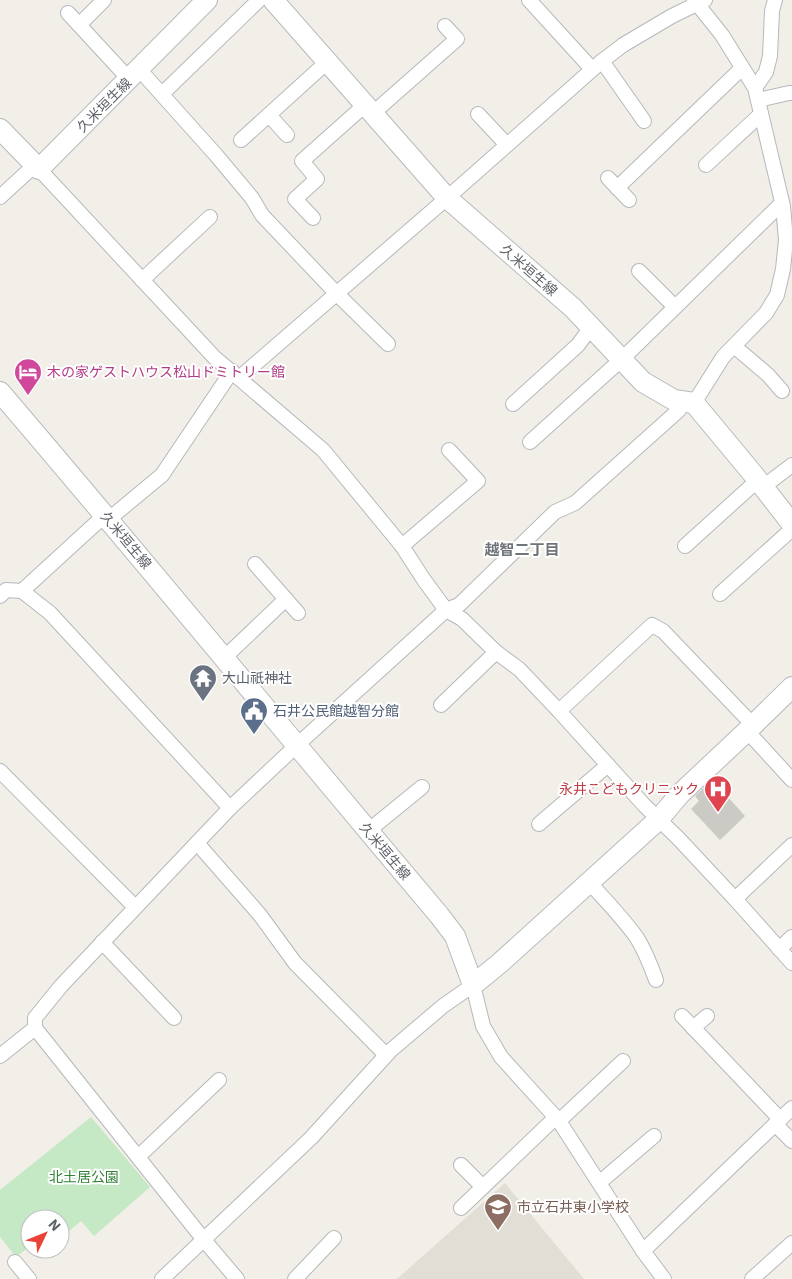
<svg xmlns="http://www.w3.org/2000/svg" width="792" height="1279" font-family="'IBM Plex Sans','Noto Sans JP',sans-serif">
  <style>
    .education { fill: #e1ded6 }
    .green { fill: #c5e8c5 }
    .building { fill: #cccac5 }
    .lines { fill: none; stroke-linecap: round; stroke-linejoin: round }
    .minor-casing { stroke: #b5b8bc; stroke-width: 16 }
    .secondary-casing { stroke: #b6babf; stroke-width: 22 }
    .minor { stroke: #fff; stroke-width: 14 }
    .secondary { stroke: #fff; stroke-width: 20 }
    .labels { text-anchor: middle; stroke-width: 4; stroke-linejoin: round; paint-order: stroke }
    .street-label { font-size: 14px; fill: #5f6368; stroke: #fff }
    .hotel-label { font-size: 14px; fill: #b23c85; stroke: #fff; text-anchor: start }
    .worship-label { font-size: 14px; fill: #5b616d; stroke: #fff; text-anchor: start }
    .service-label { font-size: 14px; fill: #4e5e75; stroke: #fff; text-anchor: start }
    .health-label { font-size: 14px; fill: #be3a42; stroke: #fff; text-anchor: end }
    .park-label { font-size: 14px; fill: #348238; stroke: #fff }
    .education-label { font-size: 14px; fill: #785e54; stroke: #fff; text-anchor: start }
    .neighbourhood-label { font-size: 15px; font-weight: bold; fill: #70757a; stroke: #fff }
  </style>
  <rect width="100%" height="100%" fill="#f1efe8"/>
  <path class="education" d="M505,1183L584,1279H397Z"/>
  <path class="green" d="M91,1117L150,1187L94,1236L81,1221L60,1239V1219H30V1246L16,1257L0,1237V1190Z"/>
  <path class="building" d="M709,783L714,787L716,784L745,816L720,840L691,809L699,801L695,796Z"/>
  <g class="lines">
    <g class="minor-casing">
      <g id="minor">
        <path d="M529,0L592,69"/>
        <path d="M68,13L129,79"/>
        <path d="M79,25L104,0"/>
        <path d="M602,61L644,121"/>
        <path d="M139,69L216,155L252,198L262,215L336,293L388,344"/>
        <path d="M755,88L766,72L770,56L772,11L775,0"/>
        <path d="M162,94L259,0"/>
        <path d="M758,100L789,93H792"/>
        <path d="M372,114L457,39L445,26"/>
        <path d="M478,114L507,145"/>
        <path d="M269,115L287,135"/>
        <path d="M241,140L327,62"/>
        <path d="M706,165L761,114"/>
        <path d="M39,169L214,357L323,450L402,546L424,580L446,610L462,619L496,652L519,669L559,711L644,805L678,838L735,899L792,963"/>
        <path d="M608,178L629,200"/>
        <path d="M617,188L742,68"/>
        <path d="M0,197L35,165"/>
        <path d="M313,218L295,199L317,179L302,161L365,105"/>
        <path d="M639,271L675,307"/>
        <path d="M142,280L210,217"/>
        <path d="M734,346L768,375L782,391"/>
        <path d="M239,378L447,198L602,61L623,45L672,16L705,0"/>
        <path d="M694,403L723,357L766,313L777,295L783,269L786,240L783,206L755,88L722,35L694,0"/>
        <path d="M513,404L578,345L591,327"/>
        <path d="M530,442L622,359L782,203"/>
        <path d="M763,487L792,465"/>
        <path d="M109,519L162,475L232,371"/>
        <path d="M402,546L478,481L449,450"/>
        <path d="M685,546L758,480"/>
        <path d="M255,564L298,613"/>
        <path d="M22,591L50,613L230,808L296,746L446,610L459,605L555,512L575,503L679,410L678,401"/>
        <path d="M720,594L792,529"/>
        <path d="M0,596L6,590L22,591L105,515"/>
        <path d="M224,658L286,599"/>
        <path d="M441,705L496,652"/>
        <path d="M559,711L652,625L663,631L753,725"/>
        <path d="M747,731L792,780"/>
        <path d="M0,771L135,907"/>
        <path d="M230,808L61,986L35,1018V1028L204,1240L237,1279"/>
        <path d="M539,824L608,765"/>
        <path d="M368,831L422,787"/>
        <path d="M197,843L260,915L295,963L386,1055"/>
        <path d="M589,882C605,900 623,918 637,938C645,951 651,966 656,980"/>
        <path d="M735,899L792,845"/>
        <path d="M102,942L174,1018"/>
        <path d="M779,949L792,937"/>
        <path d="M682,1016L780,1119"/>
        <path d="M693,1028L707,1016"/>
        <path d="M0,1056L35,1028"/>
        <path d="M559,1121L623,1061"/>
        <path d="M775,1124L792,1141"/>
        <path d="M138,1157L219,1080"/>
        <path d="M461,1165L483,1187"/>
        <path d="M599,1183L654,1136"/>
        <path d="M461,1208L556,1117"/>
        <path d="M643,1251L792,1108"/>
        <path d="M15,1262L29,1279"/>
        <path d="M162,1279L311,1138L390,1051L443,1006L473,985L483,1026L501,1057L559,1121L643,1251L664,1279"/>
        <path d="M295,1279L334,1238"/>
        <path d="M752,1279L792,1243"/>
      </g>
    </g>
    <g class="secondary-casing">
      <g id="secondary">
        <path d="M273,0L447,198L573,308L643,382L674,400L694,403L753,474L792,524"/>
        <path d="M0,129L39,169L207,0"/>
        <path d="M0,392C148,565 292,741 439,915L455,936L473,985L500,963L658,820L680,794L747,731L792,687"/>
      </g>
    </g>
    <use href="#minor" class="minor"/>
    <use href="#secondary" class="secondary"/>
  </g>
  <defs>
    <g id="hotel-pin" transform="scale(1.4375)"><path d="M0 17L-7.5 6A9.5 9.5 0 1 1 7.5 6Z" fill="#d1479c" stroke="#fff"/><path d="M-6-4.5h1.5V1H6V5H4.5V3h-9V5H-6ZM-4 0a1.8 1.8 0 1 1 3.6 0ZM.5 0V-2.5h3Q6-2.5 6 0Z" fill="#fff"/></g>
    <g id="temple-pin" transform="scale(1.4375)"><path d="M0 17L-7.5 6A9.5 9.5 0 1 1 7.5 6Z" fill="#6b7280" stroke="#fff"/><path d="M0-6L5-2H3V0L6.5 2.5H4V6H1.5V3h-3V6H-4V2.5H-6.5L-3 0V-2H-5Z" fill="#fff"/></g>
    <g id="civic-pin" transform="scale(1.4375)"><path d="M0 17L-7.5 6A9.5 9.5 0 1 1 7.5 6Z" fill="#5c6f8a" stroke="#fff"/><path d="M-.6-6.5H3V-4.5H.6V-3L4-1V1h2V6H-6V1h2V-1L-.6-3ZM-1.2 2.5V6h2.4V2.5Z" fill="#fff"/></g>
    <g id="hospital-pin" transform="scale(1.4375)"><path d="M0 17L-7.5 6A9.5 9.5 0 1 1 7.5 6Z" fill="#e0444e" stroke="#fff"/><path d="M-5-5h3v3.5h4V-5h3V5h-3V1.5h-4V5h-3Z" fill="#fff"/></g>
    <g id="school-pin" transform="scale(1.4375)"><path d="M0 17L-7.5 6A9.5 9.5 0 1 1 7.5 6Z" fill="#8d6e63" stroke="#fff"/><path d="M0-5L7-2L0 1L-7-2ZM-4 1L0 2.5L4 1V4Q0 6-4 4Z" fill="#fff"/></g>
  </defs>
  <g fill-rule="evenodd">
    <use href="#hotel-pin" x="28" y="372"/>
    <use href="#temple-pin" x="203" y="678"/>
    <use href="#civic-pin" x="254" y="711"/>
    <use href="#hospital-pin" x="718" y="789"/>
    <use href="#school-pin" x="498" y="1207"/>
  </g>
  <g class="labels">
    <g class="street-label">
      <text transform="translate(104 105) rotate(-45)" y="5">久米垣生線</text>
      <text transform="translate(529 270) rotate(41)" y="5">久米垣生線</text>
      <text transform="translate(126 540) rotate(50)" y="5">久米垣生線</text>
      <text transform="translate(385 851) rotate(50)" y="5">久米垣生線</text>
    </g>
    <g class="hotel-label">
      <text x="47" y="377">木の家ゲストハウス松山ドミトリー館</text>
    </g>
    <g class="worship-label">
      <text x="222" y="683">大山祇神社</text>
    </g>
    <g class="service-label">
      <text x="273" y="716">石井公民館越智分館</text>
    </g>
    <g class="health-label">
      <text x="699" y="794">永井こどもクリニック</text>
    </g>
    <g class="park-label">
      <text x="84" y="1182">北土居公園</text>
    </g>
    <g class="education-label">
      <text x="517" y="1212">市立石井東小学校</text>
    </g>
    <g class="neighbourhood-label">
      <text x="522" y="555">越智二丁目</text>
    </g>
  </g>
  <g transform="translate(45 1234) rotate(47)"><circle r="24" fill="#ffffff" stroke="#bfc1c3"/>
  <path d="M0-4L9 19L0 12L-9 19Z" fill="#ea4335"/>
  <text y="-8" font-size="14" font-weight="bold" text-anchor="middle" fill="#5f6368">N</text>
  </g>
</svg>
